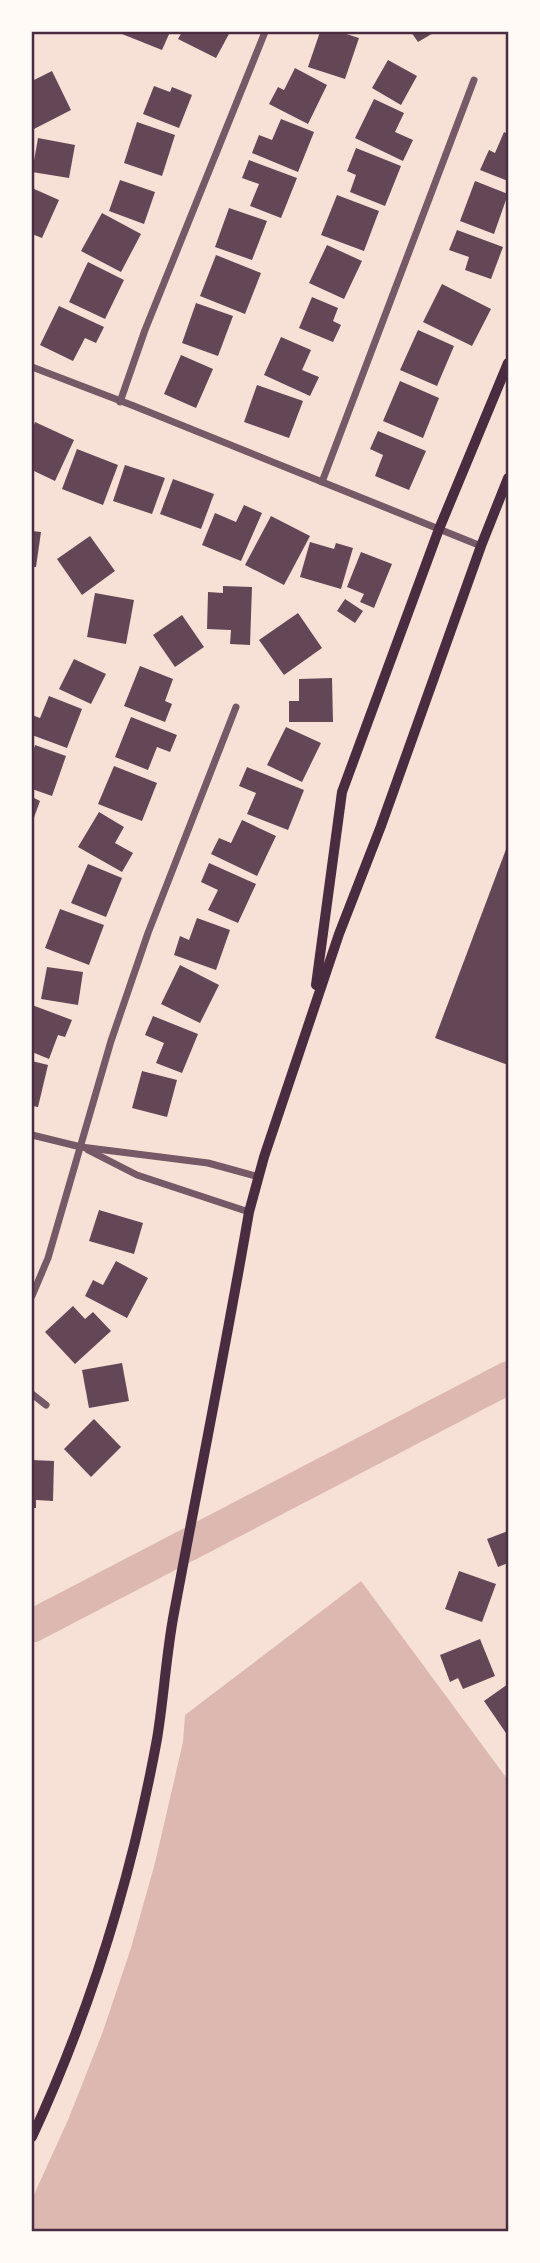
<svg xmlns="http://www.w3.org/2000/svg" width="540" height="2263" font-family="Quicksand,sans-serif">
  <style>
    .water { fill: #dcb8b0 }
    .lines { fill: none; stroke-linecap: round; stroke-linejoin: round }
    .river { stroke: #dcb8b0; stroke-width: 33 }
    .building { fill: #644757 }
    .minor { stroke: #755966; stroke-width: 7 }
    .secondary { stroke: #4a2c40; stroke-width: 10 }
    .neatline { fill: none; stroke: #4a2c40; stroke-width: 2.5 }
  </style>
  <rect width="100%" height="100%" fill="#f7e1d7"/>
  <path class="water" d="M361,1581L508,1780V2231H32V2199L68,2120L102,2034L131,1948L155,1863L183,1742L185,1715Z"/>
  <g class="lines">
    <path class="river" d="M32,1626L508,1378"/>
  </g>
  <g class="building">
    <path d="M123,32H170L162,50L122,34Z"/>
    <path d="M182,32H230L216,58L178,39Z"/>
    <path d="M320,32H340L359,38L345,79L308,67Z"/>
    <path d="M411,32H435L418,42Z"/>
    <path d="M388,60L417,76L401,105L372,88Z"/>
    <path d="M295,68L327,85L308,124L269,104L278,87L284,90Z"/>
    <path d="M52,71L71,110L34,129L32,124V81Z"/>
    <path d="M154,86L170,92L172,87L192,95L179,128L143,114Z"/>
    <path d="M374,99L404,113L395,132L413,140L403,161L355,138Z"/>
    <path d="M281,119L314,132L298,172L252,153L259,135L272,140Z"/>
    <path d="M137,122L175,135L162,176L124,163Z"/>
    <path d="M504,132L508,134V181L480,170L489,150L495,153Z"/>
    <path d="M38,138L75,145L69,178L32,172Z"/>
    <path d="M356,148L401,166L385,206L350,192L356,175L347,171Z"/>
    <path d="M249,160L297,178L281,218L250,206L259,184L242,178Z"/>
    <path d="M120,180L155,192L144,224L109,211Z"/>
    <path d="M475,181L508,194L494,234L460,221Z"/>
    <path d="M32,188L59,200L42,238L32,234Z"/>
    <path d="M337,195L379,211L364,251L321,235Z"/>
    <path d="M229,208L267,221L252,260L215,247Z"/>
    <path d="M102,213L141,234L121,272L81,251Z"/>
    <path d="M457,230L503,247L491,279L465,270L469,257L449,250Z"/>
    <path d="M327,245L362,261L344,299L309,283Z"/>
    <path d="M216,255L261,273L245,314L200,296Z"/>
    <path d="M88,262L124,280L105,319L69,302Z"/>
    <path d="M442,284L491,309L472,346L423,322Z"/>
    <path d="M312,297L338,308L333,321L341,325L333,342L299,328Z"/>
    <path d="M196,303L233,316L218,356L182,343Z"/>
    <path d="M59,306L104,327L96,343L85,338L73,361L40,345Z"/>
    <path d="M418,330L454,346L437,386L400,370Z"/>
    <path d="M281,337L311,350L302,370L319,377L310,396L264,375Z"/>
    <path d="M181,355L213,369L196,408L164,394Z"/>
    <path d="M400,381L439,398L423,438L383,421Z"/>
    <path d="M257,385L303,401L289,438L244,422Z"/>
    <path d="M35,422L74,440L55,481L32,470V430Z"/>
    <path d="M378,431L426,451L409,490L375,476L383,455L370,449Z"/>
    <path d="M77,449L118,465L103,505L62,489Z"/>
    <path d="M125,465L165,478L152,514L113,501Z"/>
    <path d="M173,479L214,494L201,529L160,514Z"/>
    <path d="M244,505L262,513L241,561L202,545L215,513L236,522Z"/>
    <path d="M271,516L310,536L284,585L245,565Z"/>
    <path d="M32,531L41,532L36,567H32Z"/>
    <path d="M90,536L115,571L82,595L57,559Z"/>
    <path d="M310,542L334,549L336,543L353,548L341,589L300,577Z"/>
    <path d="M361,552L392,564L374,608L360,602L364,594L347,587Z"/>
    <path d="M223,586L252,587L250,645L230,644L231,630L207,629L208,592L223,593Z"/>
    <path d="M95,593L134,600L126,644L87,637Z"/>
    <path d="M345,599L363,611L355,623L337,611Z"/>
    <path d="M298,613L322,648L284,675L259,640Z"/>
    <path d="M182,615L204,647L175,667L153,635Z"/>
    <path d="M74,659L106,674L91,704L59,689Z"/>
    <path d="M140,666L173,679L165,701L172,704L165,722L124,706Z"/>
    <path d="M332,678L333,722H289V701H299V679Z"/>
    <path d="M49,696L82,709L67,748L32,735V715L40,718Z"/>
    <path d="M131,717L177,735L170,752L157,747L148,770L115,757Z"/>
    <path d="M286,727L321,743L302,782L267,765Z"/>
    <path d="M35,745L66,756L52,796L32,789V756Z"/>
    <path d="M114,766L157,783L142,821L98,804Z"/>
    <path d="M247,767L304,790L288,830L247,814L256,793L239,786Z"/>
    <path d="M32,797L40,801L32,823Z"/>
    <path d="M99,812L124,827L115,843L133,853L122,872L78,847Z"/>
    <path d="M242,820L276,836L257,876L211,854L219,838L231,843Z"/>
    <path d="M508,844V1065L435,1038Z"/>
    <path d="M209,863L256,884L238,923L208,910L218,890L201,882Z"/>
    <path d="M88,864L122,878L106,917L71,903Z"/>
    <path d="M60,909L104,925L89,965L45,948Z"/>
    <path d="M197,918L230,930L216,970L174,955L180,936L189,940Z"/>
    <path d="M180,965L219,985L200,1023L161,1004Z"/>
    <path d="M47,967L83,972L78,1005L41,999Z"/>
    <path d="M32,1005L72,1020L65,1037L58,1035L49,1059L32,1052Z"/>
    <path d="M153,1016L198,1034L182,1073L156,1063L164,1043L145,1035Z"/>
    <path d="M32,1061L48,1065L38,1107L32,1106Z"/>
    <path d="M142,1071L177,1080L167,1117L132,1108Z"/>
    <path d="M99,1210L143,1223L134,1254L89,1241Z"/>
    <path d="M116,1261L148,1278L127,1318L85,1296L93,1280L103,1285Z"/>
    <path d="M73,1306L85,1319L93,1312L111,1331L75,1364L45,1332Z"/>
    <path d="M122,1363L129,1401L89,1408L82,1370Z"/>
    <path d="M94,1419L121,1447L91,1477L64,1449Z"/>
    <path d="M32,1460L54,1461L53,1501L36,1500V1508H32Z"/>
    <path d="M508,1531V1563L498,1567L487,1539Z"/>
    <path d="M459,1571L496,1584L482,1622L445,1609Z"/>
    <path d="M480,1639L495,1676L463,1689L458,1678L450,1682L440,1655Z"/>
    <path d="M508,1684V1736L484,1701Z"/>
  </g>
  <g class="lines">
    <g class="minor">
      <path d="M32,367L134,406L481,546"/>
      <path d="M120,402L145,330L265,32"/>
      <path d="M322,482L474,80"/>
      <path d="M32,1135L81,1147L208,1163L259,1177"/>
      <path d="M88,1150L137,1175L249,1212"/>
      <path d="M32,1296L48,1258L111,1041L148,933L236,707"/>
      <path d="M32,1394L46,1405"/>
    </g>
    <g class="secondary">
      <path d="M316,985L342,792L439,529L508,363"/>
      <path d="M32,2137C90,2012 132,1875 157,1739C164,1697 166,1655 174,1613C199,1479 226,1346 249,1212L264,1157L339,934L381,826L481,546L508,478"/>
    </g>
  </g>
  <rect width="540" height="2263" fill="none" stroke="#fffaf5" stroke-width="66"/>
  <rect x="33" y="33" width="474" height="2197" class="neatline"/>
</svg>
